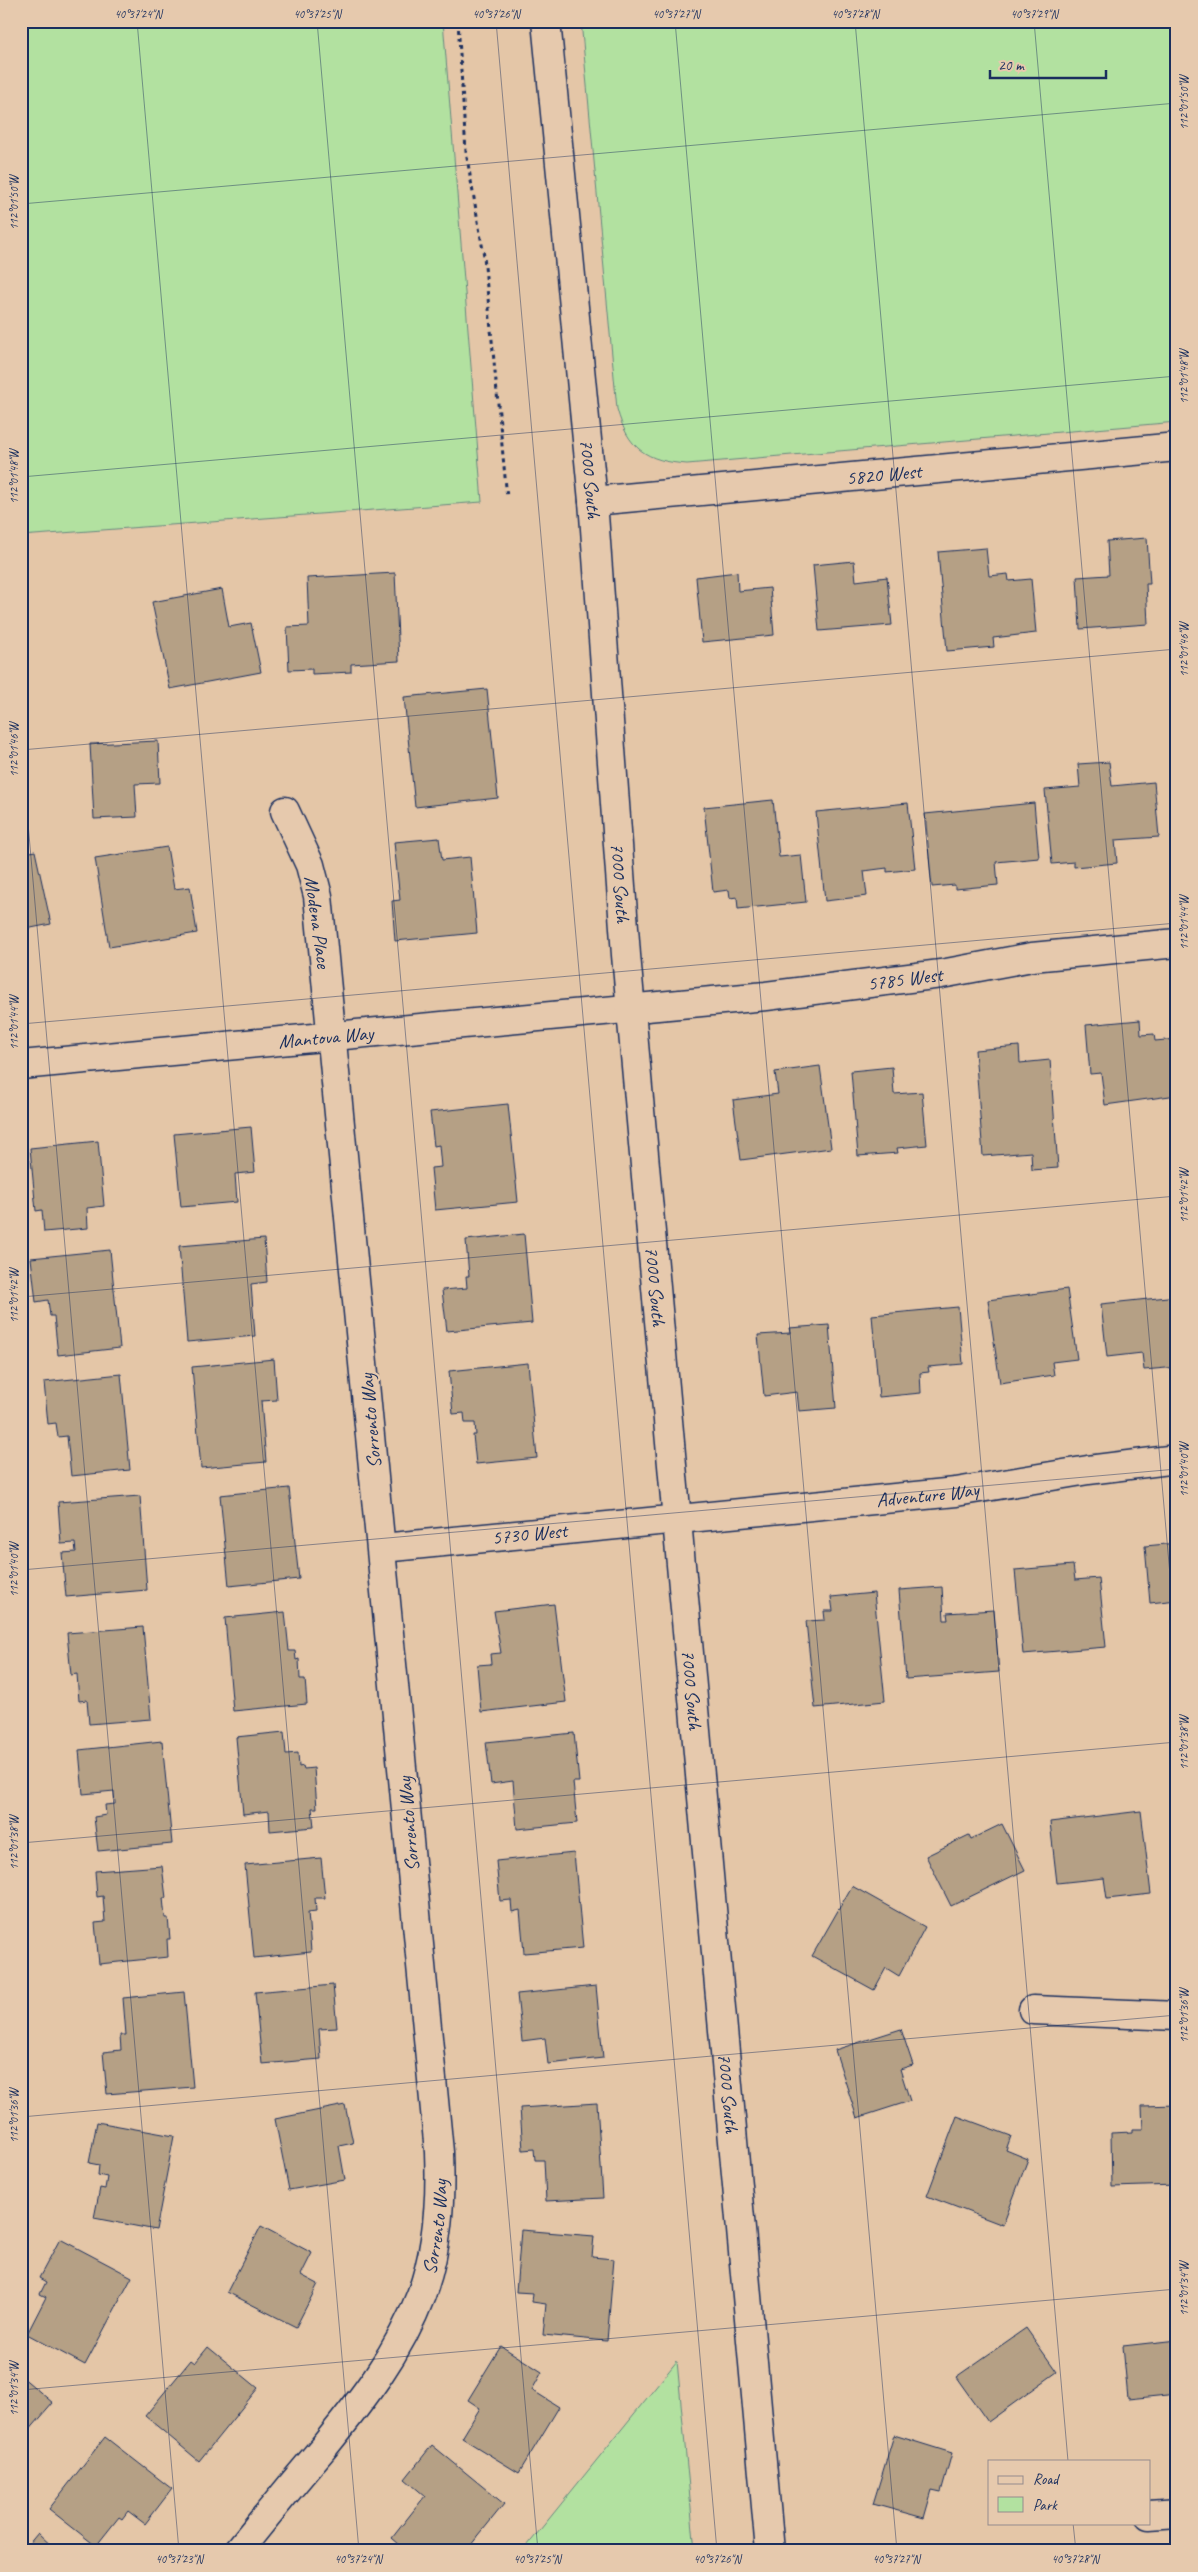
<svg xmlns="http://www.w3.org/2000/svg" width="1198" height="2572" font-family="Caveat,sans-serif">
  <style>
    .green { fill: #b2e1a0; stroke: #66887f }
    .building { fill: #b5a085; stroke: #1b2f5e }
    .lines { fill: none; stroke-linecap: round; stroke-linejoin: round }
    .minor-casing { stroke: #1b2f5e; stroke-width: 31 }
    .tertiary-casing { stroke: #1b2f5e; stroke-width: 31 }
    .path { stroke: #1b2f5e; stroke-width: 3; stroke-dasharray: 4 4; stroke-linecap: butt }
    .minor { stroke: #e6c9ad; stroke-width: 28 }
    .tertiary { stroke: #e6c9ad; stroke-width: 28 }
    .ticks { fill: none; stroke: #1b2f5e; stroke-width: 1; stroke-opacity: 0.45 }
    .labels { text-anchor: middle; stroke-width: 4.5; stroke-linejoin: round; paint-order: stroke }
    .street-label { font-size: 20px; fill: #1b2f5e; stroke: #e6c9ad }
    .neatline { fill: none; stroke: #1b2f5e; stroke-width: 2 }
    .ticks-label { font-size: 12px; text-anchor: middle; fill: #1b2f5e }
  </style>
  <rect width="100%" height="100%" fill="#e4c6a7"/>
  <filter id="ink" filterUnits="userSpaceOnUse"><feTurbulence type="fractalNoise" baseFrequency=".02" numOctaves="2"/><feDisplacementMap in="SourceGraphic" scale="10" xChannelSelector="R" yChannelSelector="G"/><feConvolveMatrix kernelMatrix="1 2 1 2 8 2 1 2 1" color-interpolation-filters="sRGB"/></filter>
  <g filter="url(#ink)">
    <g class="green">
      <path d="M21,21H443L482,502L21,536Z"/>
      <path d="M581,21H1177V422L687,464C646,461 628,449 617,409Z"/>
      <path d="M677,2361L695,2551H523Z"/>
    </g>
    <g class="building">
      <path d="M1147,538L1150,584H1146L1148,624L1080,629L1077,577L1109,575L1107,541Z"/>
      <path d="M986,548L989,576L1008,574L1009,581L1031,579L1036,633L993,638L994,647L947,651L938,552Z"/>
      <path d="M854,561L856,581L887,577L892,625L819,631L813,565Z"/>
      <path d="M737,572L738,591L770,588L774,635L702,642L696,577Z"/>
      <path d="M395,573L399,661L351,664V672L312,674V669L289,670L287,627L309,626L307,578Z"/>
      <path d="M222,589L229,627L251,623L261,672L170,689L152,602Z"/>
      <path d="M487,689L498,798L415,807L404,697Z"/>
      <path d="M158,741L160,783L135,784L137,817L94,819L90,744Z"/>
      <path d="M1109,762L1112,786L1154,782L1159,837L1115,840L1117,863L1074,867V862L1052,864L1045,790L1080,787L1078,764Z"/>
      <path d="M773,800L779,857L801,855L806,902L738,909L737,897L730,898L729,890L713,892L704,807Z"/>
      <path d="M908,803L915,869L887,872V868L864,871L867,896L825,901L816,812Z"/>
      <path d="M1034,803L1039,858L996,862L998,885L955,889V885L932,887L925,814Z"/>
      <path d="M439,838L442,860L470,857L477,933L395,941L392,901L400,900L394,842Z"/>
      <path d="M167,847L174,889L190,887L197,933L109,947L95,858Z"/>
      <path d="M35,851L51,924L21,930V854Z"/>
      <path d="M1140,1020L1141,1035L1154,1034L1155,1041L1177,1039V1095L1105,1105L1101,1073L1090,1074L1086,1025Z"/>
      <path d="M1019,1046L1020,1063L1050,1060L1058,1168L1032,1170L1031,1152L983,1156L975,1050Z"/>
      <path d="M820,1066L831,1148L741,1160L733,1100L778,1094L775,1072Z"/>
      <path d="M892,1067L894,1094L922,1092L927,1145L897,1148L898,1153L858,1156L851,1071Z"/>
      <path d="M508,1104L518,1202L435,1210L431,1168L441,1167L439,1145L434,1146L430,1112Z"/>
      <path d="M251,1127L255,1172L235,1174L237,1202L181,1207L174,1134Z"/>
      <path d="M98,1141L104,1206L87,1208L88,1228L44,1232L42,1210L36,1211L30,1148Z"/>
      <path d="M524,1234L532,1323L447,1331L442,1290L467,1288L466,1276H469L466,1240Z"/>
      <path d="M264,1239L267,1282L251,1284L255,1336L187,1342L179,1246Z"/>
      <path d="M110,1250L120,1348L58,1355L54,1316H50L48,1300L36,1302L31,1258Z"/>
      <path d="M1067,1289L1077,1359L1052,1362L1054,1375L1000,1383L988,1300Z"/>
      <path d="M1177,1296V1367L1144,1370L1142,1353L1107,1357L1101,1304Z"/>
      <path d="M958,1307L963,1364L928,1367L929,1372L920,1373L921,1393L879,1397L872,1315Z"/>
      <path d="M829,1325L836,1408L799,1411L797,1392L764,1396L758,1335L790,1333L789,1328Z"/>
      <path d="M274,1359L277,1400L261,1401L266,1462L201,1468L192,1367Z"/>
      <path d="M528,1363L537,1458L476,1464L473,1435H476L475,1423H465L464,1413L453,1414L449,1371Z"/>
      <path d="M121,1374L130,1470L71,1476L67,1436L58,1437L56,1423L48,1424L44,1382Z"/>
      <path d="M289,1488L299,1579L229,1586L220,1495Z"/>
      <path d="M140,1496L147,1590L66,1597L62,1553L76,1552L75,1543L61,1544L58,1502Z"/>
      <path d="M1177,1543V1600L1150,1603L1145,1546Z"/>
      <path d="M1073,1565L1075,1580L1099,1578L1106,1647L1023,1654L1015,1570Z"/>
      <path d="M942,1587L944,1620H948L947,1613L994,1610L999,1672L906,1679L899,1590Z"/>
      <path d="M874,1593L885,1701L815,1708L806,1621L825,1620L824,1611H833L831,1597Z"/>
      <path d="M554,1604L566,1702L481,1712L477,1665L491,1664L490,1654L501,1653L494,1611Z"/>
      <path d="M285,1612L289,1651H295L296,1660L299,1659L300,1679H305L307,1704L233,1711L225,1618Z"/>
      <path d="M143,1627L151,1719L89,1724L87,1700L79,1701L77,1674L71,1675L67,1633Z"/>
      <path d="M284,1732L286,1754L298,1753L299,1767L303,1766L304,1769L314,1768L317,1808H312L314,1827L270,1831L269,1811L243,1814L236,1737Z"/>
      <path d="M574,1733L579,1782H573L577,1823L517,1829L513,1781L491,1784L486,1742Z"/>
      <path d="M162,1741L172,1844L98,1851L94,1817L106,1815L105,1805L115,1804L114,1791L83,1794L79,1750Z"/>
      <path d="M1141,1811L1151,1894L1107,1899L1104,1878L1057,1883L1050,1822Z"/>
      <path d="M1002,1824L1025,1870L951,1906L926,1856L969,1835L971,1839Z"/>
      <path d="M574,1853L583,1948L524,1953L520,1910L512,1912L511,1900L500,1901L496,1861Z"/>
      <path d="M321,1858L325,1898H315L316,1911L308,1912L311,1952L254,1958L245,1865Z"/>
      <path d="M162,1866L166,1898H163L165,1918H168L170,1939H167L168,1957L99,1964L95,1923L105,1922L103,1896L97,1897L95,1871Z"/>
      <path d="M852,1886L925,1927L899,1976L886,1968L874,1990L812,1956Z"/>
      <path d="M333,1985L337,2028L319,2029L321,2059L262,2064L255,1992Z"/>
      <path d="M596,1986L603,2058L548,2064L545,2038L522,2041L517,1994Z"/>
      <path d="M184,1992L193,2087L107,2094L103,2052L121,2050L120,2035H126L123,1998Z"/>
      <path d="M901,2029L913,2065L900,2069L910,2101L857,2118L835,2050Z"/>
      <path d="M597,2103L603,2198L546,2201L544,2160H535L534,2149L523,2150L520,2108Z"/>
      <path d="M345,2105L353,2143L339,2146L345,2180L289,2190L275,2119Z"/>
      <path d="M1177,2105V2185L1112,2187L1111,2133L1132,2132V2129H1143L1142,2106Z"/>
      <path d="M957,2116L1011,2136L1006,2150L1028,2159L1003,2225L927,2196Z"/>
      <path d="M97,2122L174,2136L156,2230L94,2218L100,2188L105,2189L107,2177L98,2175L99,2165L89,2163Z"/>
      <path d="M261,2226L312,2253L301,2275L318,2284L296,2327L227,2292Z"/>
      <path d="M521,2230L594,2236L592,2257L614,2259L607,2341L543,2335L546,2304L532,2302L533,2293L516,2292Z"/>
      <path d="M60,2239L132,2277L85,2365L27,2334L46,2297L40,2294L46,2282L39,2278Z"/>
      <path d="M1026,2328L1057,2372L988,2422L956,2377Z"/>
      <path d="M1177,2340V2394L1128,2399L1123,2346Z"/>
      <path d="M501,2346L542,2372L532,2390L559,2407L519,2473L462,2438L480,2408L468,2400Z"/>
      <path d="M208,2347L258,2388L199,2461L145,2416L191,2360L195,2363Z"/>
      <path d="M21,2376L53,2403L21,2440Z"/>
      <path d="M894,2435L952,2453L941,2492L932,2490L924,2518L873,2504Z"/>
      <path d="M105,2437L172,2489L145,2524L128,2511L122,2519L119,2517L96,2546L49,2509Z"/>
      <path d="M432,2445L504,2504L466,2551H407L392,2538L425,2496L405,2479Z"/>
      <path d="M38,2533L57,2551H23Z"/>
    </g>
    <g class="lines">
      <g class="minor-casing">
        <g id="minor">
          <path id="s1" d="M593,501L1177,447"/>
          <path id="s2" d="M21,1065L766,996L941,974L1032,957L1177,943"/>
          <path id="s3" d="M382,1548L956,1492L1088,1470L1177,1459"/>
          <path d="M1033,2010L1177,2016"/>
          <path d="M1149,2515L1177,2513"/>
          <path id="s4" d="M238,2551C266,2516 294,2482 323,2448C362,2400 399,2353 421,2295C438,2249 441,2201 439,2152L318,896L310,865L285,811"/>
        </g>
      </g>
      <g class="tertiary-casing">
        <g id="tertiary">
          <path id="s5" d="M546,21L593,501L626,955L770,2551"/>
        </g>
      </g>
      <path class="path" d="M458,21L466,152L484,256L507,498"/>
      <use href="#minor" class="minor"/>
      <use href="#tertiary" class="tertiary"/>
    </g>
  </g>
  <path class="ticks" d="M137,21L359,2551M317,21L538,2551M496,21L717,2551M675,21L897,2551M855,21L1068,2461M1034,21L1177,1655M21,204L1177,103M21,477L1177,376M21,743L179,2551M21,750L1177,649M21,1024L1177,923M21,1297L1177,1196M21,1570L1177,1469M21,1843L1177,1742M21,2117L1177,2015M21,2390L1177,2289M1073,2523L1076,2551"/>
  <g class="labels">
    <g class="street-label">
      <text dy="7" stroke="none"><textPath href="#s1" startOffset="292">5820 West</textPath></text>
      <text dy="7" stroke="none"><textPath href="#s5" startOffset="460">7000 South</textPath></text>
      <text dy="7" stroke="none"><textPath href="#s5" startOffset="865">7000 South</textPath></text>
      <text transform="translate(318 922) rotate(82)" y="7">Modena Place</text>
      <text dy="7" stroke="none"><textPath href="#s2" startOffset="888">5785 West</textPath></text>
      <text dy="7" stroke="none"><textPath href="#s2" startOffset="306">Mantova Way</textPath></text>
      <text dy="7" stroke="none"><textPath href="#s5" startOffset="1270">7000 South</textPath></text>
      <text transform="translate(370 1421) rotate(-95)" y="7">Sorrento Way</text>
      <text dy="7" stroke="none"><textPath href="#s3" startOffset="548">Adventure Way</textPath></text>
      <text dy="7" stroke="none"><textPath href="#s3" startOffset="148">5730 West</textPath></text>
      <text dy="7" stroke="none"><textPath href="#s5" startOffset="1675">7000 South</textPath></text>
      <text transform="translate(408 1824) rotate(-95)" y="7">Sorrento Way</text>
      <text dy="7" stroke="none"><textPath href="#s5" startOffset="2080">7000 South</textPath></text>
      <text dy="7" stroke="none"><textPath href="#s4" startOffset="386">Sorrento Way</textPath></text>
    </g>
  </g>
  <rect width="1198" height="2572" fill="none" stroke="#e6c9ad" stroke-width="55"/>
  <rect x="988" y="2460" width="162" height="65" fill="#e6c9ad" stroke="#958b8d"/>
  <rect x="998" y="2476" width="25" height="8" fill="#e6c9ad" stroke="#958b8d"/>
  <text x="1033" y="2484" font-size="15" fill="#1b2f5e">Road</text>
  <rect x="998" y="2497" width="25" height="15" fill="#b2e1a0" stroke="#958b8d"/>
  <text x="1033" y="2510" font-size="15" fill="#1b2f5e">Park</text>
  <path d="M990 70v8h116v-8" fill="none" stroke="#1b2f5e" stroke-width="2.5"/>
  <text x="998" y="70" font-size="15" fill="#1b2f5e" stroke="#e6c9ad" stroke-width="4" paint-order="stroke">20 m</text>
  <rect x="28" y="28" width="1142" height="2516" class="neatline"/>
  <g class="ticks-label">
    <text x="138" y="18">40°37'24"N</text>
    <text x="317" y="18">40°37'25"N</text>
    <text x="496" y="18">40°37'26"N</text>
    <text x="676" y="18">40°37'27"N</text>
    <text x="855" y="18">40°37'28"N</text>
    <text x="1034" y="18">40°37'29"N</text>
    <text transform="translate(1184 103) rotate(-90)" y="4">112°01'50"W</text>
    <text transform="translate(14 203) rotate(-90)" y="4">112°01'50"W</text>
    <text transform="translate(1184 377) rotate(-90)" y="4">112°01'48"W</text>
    <text transform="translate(14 477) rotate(-90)" y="4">112°01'48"W</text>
    <text transform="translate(1184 650) rotate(-90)" y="4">112°01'46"W</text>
    <text transform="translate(14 750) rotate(-90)" y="4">112°01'46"W</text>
    <text transform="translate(1184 923) rotate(-90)" y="4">112°01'44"W</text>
    <text transform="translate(14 1023) rotate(-90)" y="4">112°01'44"W</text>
    <text transform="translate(1184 1196) rotate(-90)" y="4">112°01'42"W</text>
    <text transform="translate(14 1296) rotate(-90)" y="4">112°01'42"W</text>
    <text transform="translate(1184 1470) rotate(-90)" y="4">112°01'40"W</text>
    <text transform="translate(14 1570) rotate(-90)" y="4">112°01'40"W</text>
    <text transform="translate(1184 1743) rotate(-90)" y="4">112°01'38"W</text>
    <text transform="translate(14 1843) rotate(-90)" y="4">112°01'38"W</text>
    <text transform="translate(1184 2016) rotate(-90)" y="4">112°01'36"W</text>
    <text transform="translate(14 2116) rotate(-90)" y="4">112°01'36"W</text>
    <text transform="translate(1184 2289) rotate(-90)" y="4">112°01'34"W</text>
    <text transform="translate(14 2389) rotate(-90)" y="4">112°01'34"W</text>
    <text x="179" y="2563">40°37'23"N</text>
    <text x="358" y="2563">40°37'24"N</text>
    <text x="537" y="2563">40°37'25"N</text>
    <text x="717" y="2563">40°37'26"N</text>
    <text x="896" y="2563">40°37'27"N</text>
    <text x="1075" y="2563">40°37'28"N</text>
  </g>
</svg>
